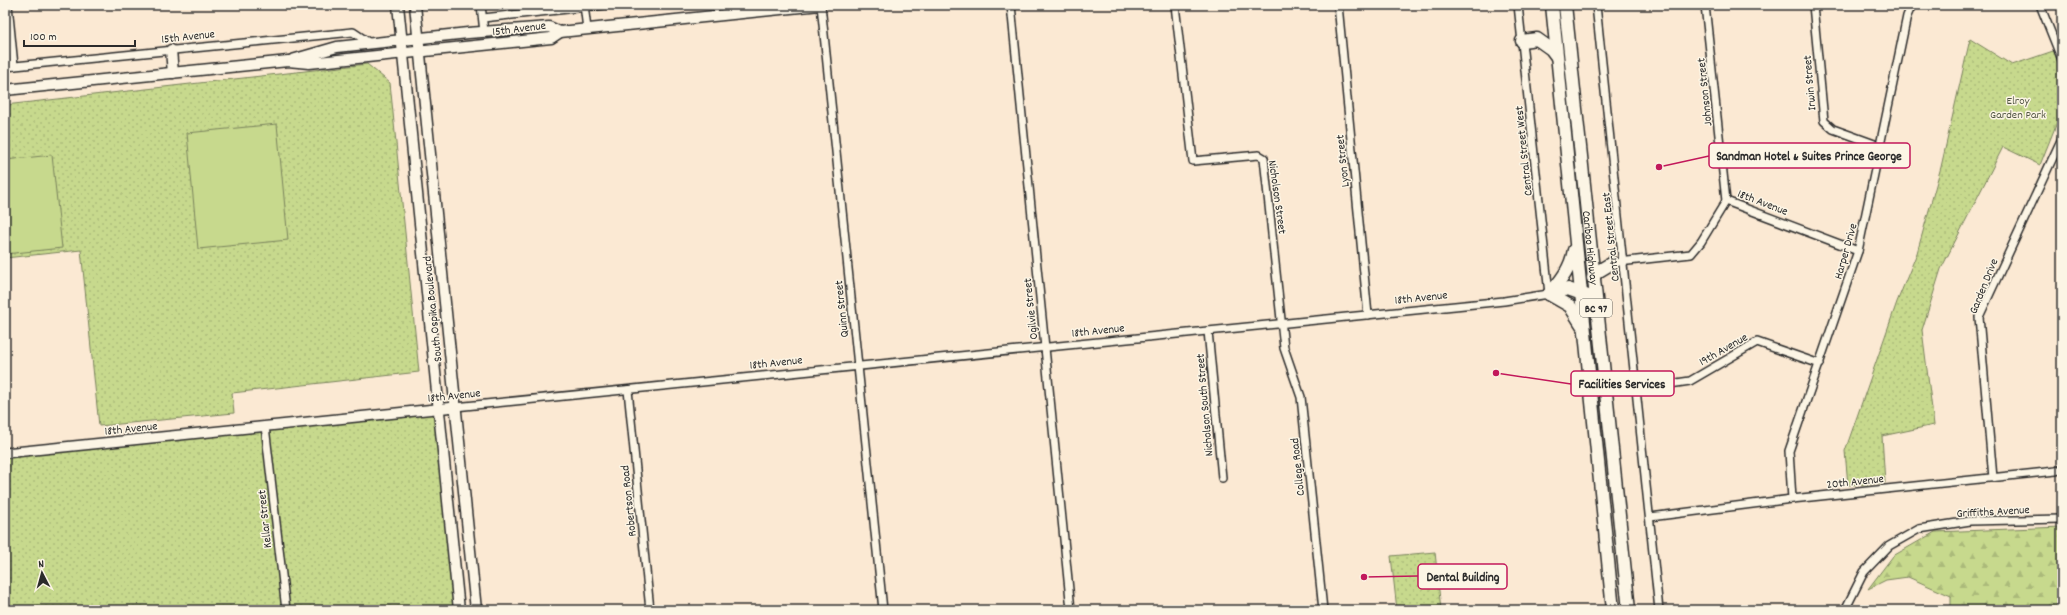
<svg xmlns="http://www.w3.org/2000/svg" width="2067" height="615" font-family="Dekko,sans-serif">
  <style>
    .green { fill: url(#green-dots); stroke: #79825c }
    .forest { fill: url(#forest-firs); stroke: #79825c }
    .pitch { fill: #c7d98d; stroke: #79825c }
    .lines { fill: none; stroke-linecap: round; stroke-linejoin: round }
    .minor-casing { stroke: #2b2b2b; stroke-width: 10 }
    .tertiary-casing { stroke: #2b2b2b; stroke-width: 12 }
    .secondary-casing { stroke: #2b2b2b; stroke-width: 13 }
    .trunk-casing { stroke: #2b2b2b; stroke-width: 15 }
    .minor { stroke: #fcf5e5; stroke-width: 7 }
    .tertiary { stroke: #fcf5e5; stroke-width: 9 }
    .secondary { stroke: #fcf5e5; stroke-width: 10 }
    .trunk { stroke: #fcf5e5; stroke-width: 12 }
    .labels { text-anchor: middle; stroke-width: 3; stroke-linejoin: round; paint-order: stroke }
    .shield { fill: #fcf5e5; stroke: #6a6863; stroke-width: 1 }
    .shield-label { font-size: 11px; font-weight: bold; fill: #2b2b2b }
    .street-label { font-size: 12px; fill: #2b2b2b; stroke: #fcf5e5 }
    .park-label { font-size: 12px; fill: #525644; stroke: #fcf5e5 }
    .leader { fill: none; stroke: #c2185b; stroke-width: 1.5 }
    .callout-dot { fill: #c2185b; stroke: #fcf5e5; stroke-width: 1.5 }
    .callout { fill: #fcf5e5; stroke: #c2185b; stroke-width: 1.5 }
    .callout-label { font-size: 13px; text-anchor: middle; font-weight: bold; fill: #2b2b2b }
  </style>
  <defs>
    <pattern id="green-dots" width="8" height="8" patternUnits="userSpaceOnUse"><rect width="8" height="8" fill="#c7d98d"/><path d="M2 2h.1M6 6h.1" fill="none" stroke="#abba7a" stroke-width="1.8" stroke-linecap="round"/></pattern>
    <pattern id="forest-firs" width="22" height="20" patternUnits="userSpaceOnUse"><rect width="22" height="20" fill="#c7d98d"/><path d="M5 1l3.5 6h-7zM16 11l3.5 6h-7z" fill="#abba7a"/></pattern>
  </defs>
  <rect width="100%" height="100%" fill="#fbe9d3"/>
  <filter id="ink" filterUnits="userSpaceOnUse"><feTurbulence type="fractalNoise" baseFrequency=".025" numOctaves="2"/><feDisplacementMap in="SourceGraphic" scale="8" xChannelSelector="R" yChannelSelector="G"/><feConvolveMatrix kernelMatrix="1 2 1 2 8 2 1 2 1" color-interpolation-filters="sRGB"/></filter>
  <g filter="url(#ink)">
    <g class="green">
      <path d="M1970,39L2012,65L2062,48V110L2040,165L2003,147L1941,269L1922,330L1934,425L1882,436L1885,483L1848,485L1845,451L1897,302L1917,253L1941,167Z"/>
      <path d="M367,64L390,83L419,372L232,393L234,413L99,426L81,250L5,258V105Z"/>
      <path d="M438,410L458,610H5V455Z"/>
      <path d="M1435,552L1441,610H1397L1391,556Z"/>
    </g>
    <path class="forest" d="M2062,527V610H1951V596L1908,577L1886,580L1868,589L1893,556L1935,532Z"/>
    <g class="pitch">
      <path d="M277,124L288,240L198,249L187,133Z"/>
      <path d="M52,155L62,248L5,254V160Z"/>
    </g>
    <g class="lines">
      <g class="minor-casing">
        <g id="minor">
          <path d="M8,5L14,66"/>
          <path d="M481,5L484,32"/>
          <path d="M584,5L587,29"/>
          <path d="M821,5L883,610"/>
          <path d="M1011,5L1071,610"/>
          <path d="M1175,5L1193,161L1259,155L1264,158L1284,348L1301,397L1323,610"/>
          <path d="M1338,5L1368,315"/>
          <path d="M1596,5L1659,610"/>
          <path d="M1705,5L1726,201"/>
          <path d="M1813,5L1824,121L1833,129L1880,146"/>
          <path d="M2040,5L2062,60"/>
          <path d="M483,18L605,5"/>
          <path d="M5,67L353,32L371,44"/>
          <path d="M1726,201L1858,251"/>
          <path d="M1619,262L1691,254L1701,242L1726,201"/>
          <path d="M1208,331L1222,478"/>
          <path d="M1636,389L1690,381L1757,342L1820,364"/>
          <path d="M628,390L650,610"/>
          <path d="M455,407L1504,301L1549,294L1518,5"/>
          <path d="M265,426L286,610"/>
          <path d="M1993,478L1979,317L2062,138"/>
          <path d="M1792,499L1789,451L1858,251L1907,16L1912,5"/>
          <path d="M1650,517L1792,499L2056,471L2062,469"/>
          <path d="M1845,610L1864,572L1889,546L1919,529L1970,521L2062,519"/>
        </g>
      </g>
      <g class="tertiary-casing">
        <path id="tertiary" d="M5,453L455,407"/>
      </g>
      <g class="secondary-casing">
        <g id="secondary">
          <path d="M398,5L459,610"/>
          <path d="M415,5L476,610"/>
          <path d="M171,50L173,73"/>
          <path d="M292,60L337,47L468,33L549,27L560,32L820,5"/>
          <path d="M5,90L288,61L309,63L551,38L560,32"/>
        </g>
      </g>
      <g class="trunk-casing">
        <g id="trunk">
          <path d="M1552,5L1613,610"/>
          <path id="s1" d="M1565,5L1629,610"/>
          <path d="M1522,41L1537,39L1551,49L1557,57"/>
          <path d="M1593,278L1597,272L1612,263"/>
          <path d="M1549,294C1561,281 1571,268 1574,250"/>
          <path d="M1549,294L1570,306L1582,325"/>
          <path d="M1550,294L1568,289L1588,296"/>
        </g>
      </g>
      <use href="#minor" class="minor"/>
      <use href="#tertiary" class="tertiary"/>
      <use href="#secondary" class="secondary"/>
      <use href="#trunk" class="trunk"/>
    </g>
  </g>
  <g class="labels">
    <rect class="shield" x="1580" y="299" width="32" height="18" rx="3"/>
    <g class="shield-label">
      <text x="1596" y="312">BC 97</text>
    </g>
    <g class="street-label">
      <text transform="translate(519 28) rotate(-7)" y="4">15th Avenue</text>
      <text transform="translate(188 36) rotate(-6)" y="4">15th Avenue</text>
      <text transform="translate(1809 83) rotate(-95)" y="4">Irwin Street</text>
      <text transform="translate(1704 92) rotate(-96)" y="4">Johnson Street</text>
      <text transform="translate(1523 151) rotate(-96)" y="4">Central Street West</text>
      <text transform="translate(1342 161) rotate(-96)" y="4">Lyon Street</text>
      <text transform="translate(1278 197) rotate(82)" y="4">Nicholson Street</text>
      <text transform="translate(1763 202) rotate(21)" y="4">18th Avenue</text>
      <text transform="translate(1610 237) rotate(-96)" y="4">Central Street East</text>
      <text dy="4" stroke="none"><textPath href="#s1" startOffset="244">Cariboo Highway</textPath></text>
      <text transform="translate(1845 251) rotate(-74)" y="4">Harper Drive</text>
      <text transform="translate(1983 286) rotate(-68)" y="4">Garden Drive</text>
      <text transform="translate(1421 297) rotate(-6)" y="4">18th Avenue</text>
      <text transform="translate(432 309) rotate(-96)" y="4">South Ospika Boulevard</text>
      <text transform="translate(841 309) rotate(-96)" y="4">Quinn Street</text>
      <text transform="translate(1030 309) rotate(-96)" y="4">Ogilvie Street</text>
      <text transform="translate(1098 330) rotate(-6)" y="4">18th Avenue</text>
      <text transform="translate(1723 349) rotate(-30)" y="4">19th Avenue</text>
      <text transform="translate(776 362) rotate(-6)" y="4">18th Avenue</text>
      <text transform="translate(454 395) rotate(-6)" y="4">18th Avenue</text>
      <text transform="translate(1204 405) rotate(-95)" y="4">Nicholson South Street</text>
      <text transform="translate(131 428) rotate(-6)" y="4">18th Avenue</text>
      <text transform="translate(1297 467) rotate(-96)" y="4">College Road</text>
      <text transform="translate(1855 481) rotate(-6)" y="4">20th Avenue</text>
      <text transform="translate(628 501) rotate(-96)" y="4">Robertson Road</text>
      <text transform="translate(1993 511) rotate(-3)" y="4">Griffiths Avenue</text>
      <text transform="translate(264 519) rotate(-96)" y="4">Kellar Street</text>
    </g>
    <g class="park-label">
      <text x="2018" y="104">Elroy<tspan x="2018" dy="14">Garden Park</tspan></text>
    </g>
  </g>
  <path class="leader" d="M1659 167L1709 156M1496 373L1571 384M1364 577L1418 576"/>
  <g class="callout-dot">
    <circle cx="1659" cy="167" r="4"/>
    <circle cx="1496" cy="373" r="4"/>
    <circle cx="1364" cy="577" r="4"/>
  </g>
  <g class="callout">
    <rect x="1709" y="143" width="201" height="25" rx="4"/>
    <rect x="1571" y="371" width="103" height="25" rx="4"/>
    <rect x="1418" y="564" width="89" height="25" rx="4"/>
  </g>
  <g class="callout-label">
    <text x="1809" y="160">Sandman Hotel &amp; Suites Prince George</text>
    <text x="1622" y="388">Facilities Services</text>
    <text x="1463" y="581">Dental Building</text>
  </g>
  <rect width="2067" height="615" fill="none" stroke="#fcf5e5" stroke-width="20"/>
  <rect x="10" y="10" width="2047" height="595" fill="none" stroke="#2b2b2b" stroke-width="1.5" filter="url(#ink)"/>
  <g transform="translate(42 573) rotate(354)" stroke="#fcf5e5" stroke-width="3" paint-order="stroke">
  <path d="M0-3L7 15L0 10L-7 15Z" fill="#2b2b2b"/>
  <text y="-6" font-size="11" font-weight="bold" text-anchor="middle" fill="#2b2b2b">N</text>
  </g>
  <path d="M24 40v6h111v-6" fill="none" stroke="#2b2b2b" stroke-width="2"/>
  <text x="30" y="40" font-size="12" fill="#2b2b2b" stroke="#fcf5e5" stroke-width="3" paint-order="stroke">100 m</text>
</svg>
